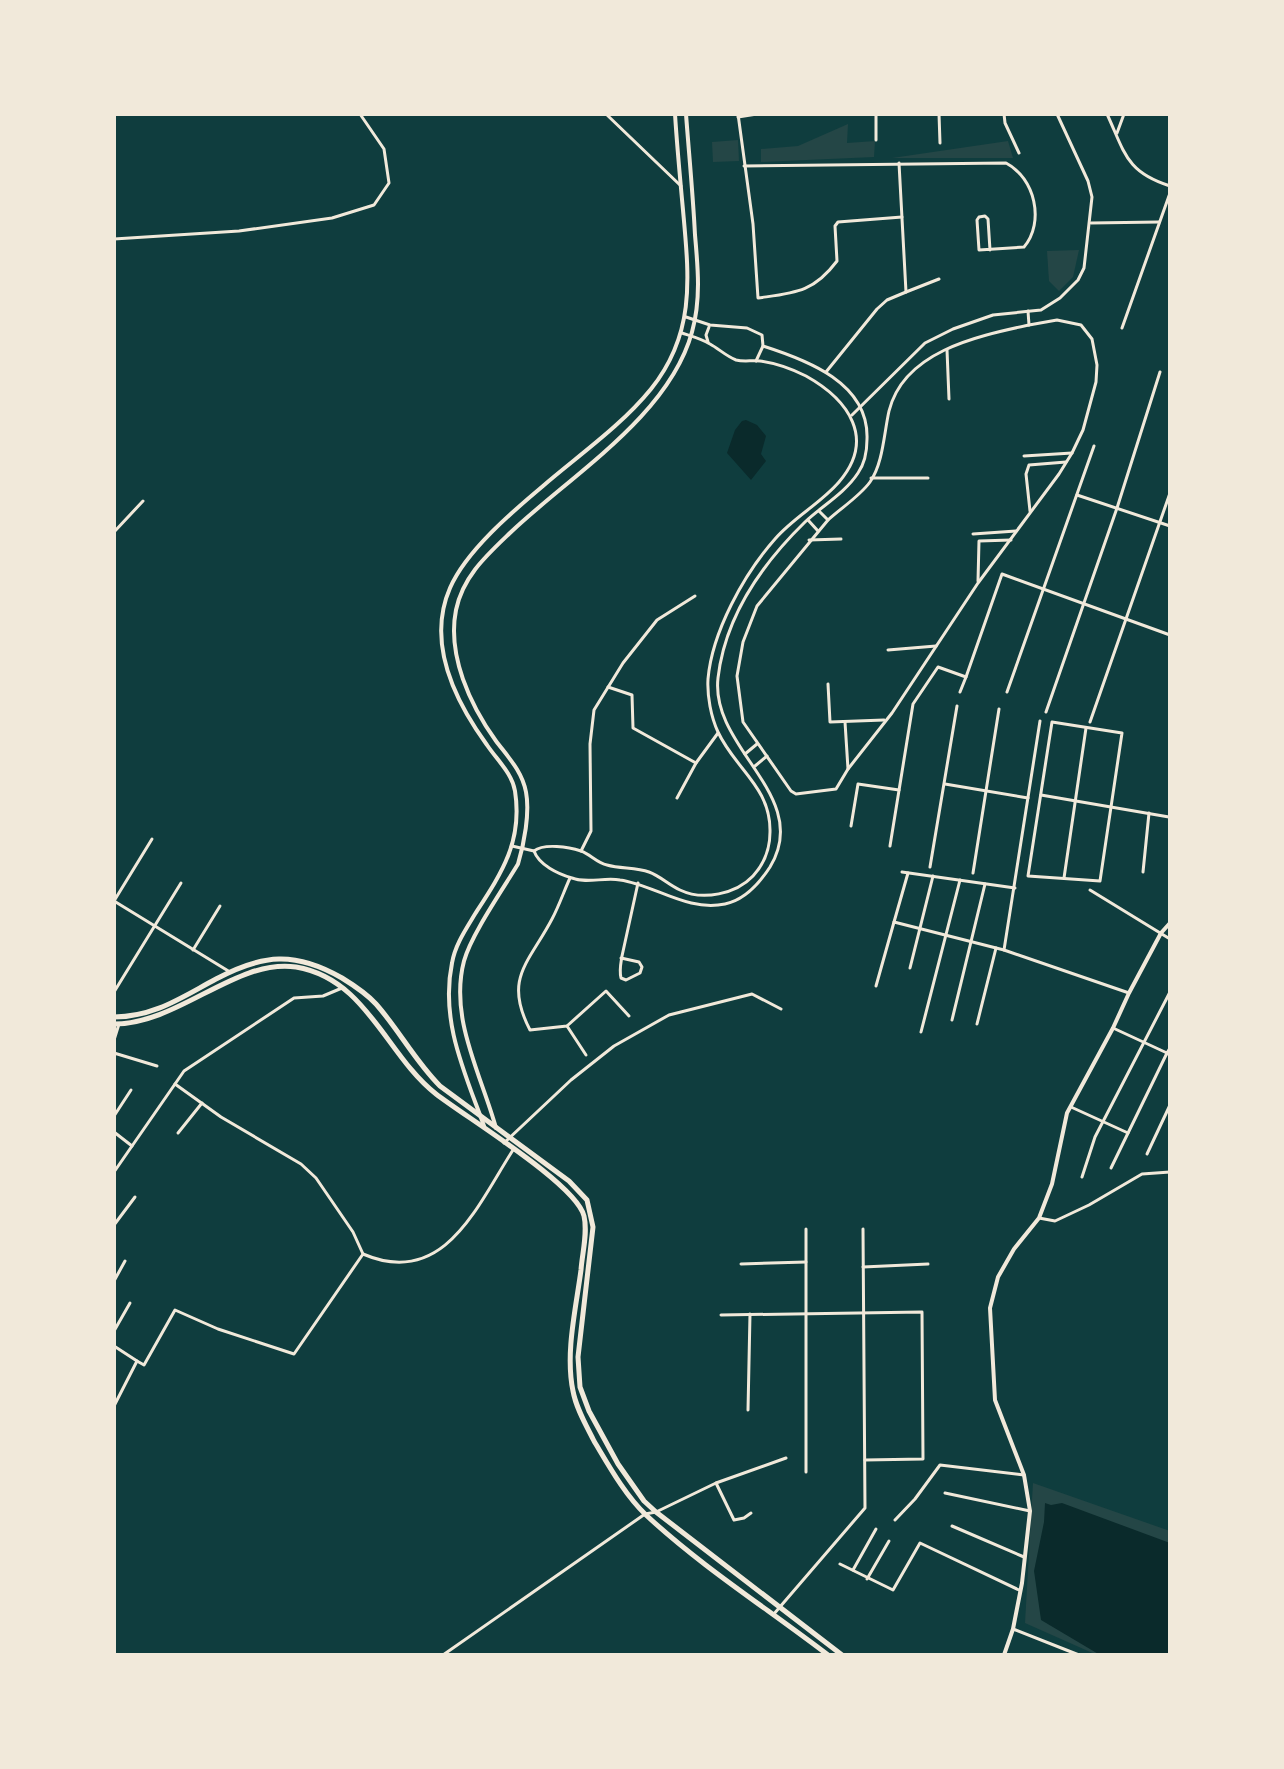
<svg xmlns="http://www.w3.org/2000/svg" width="1284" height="1769" font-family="Lora,serif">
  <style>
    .green { fill: #244646 }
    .water { fill: #0a2a2b }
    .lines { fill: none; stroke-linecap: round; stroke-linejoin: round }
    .minor { stroke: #f1e9da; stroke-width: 3 }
    .tertiary { stroke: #f1e9da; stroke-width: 4 }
    .primary { stroke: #f1e9da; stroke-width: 5 }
  </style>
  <rect width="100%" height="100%" fill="#0f3d3e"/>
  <g class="green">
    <path d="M848,124L847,143L875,141L874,157L761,162V149L798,146Z"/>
    <path d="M738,140L739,161L713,162L712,142Z"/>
    <path d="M1008,141L1013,158H892Z"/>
    <path d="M1079,250L1073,277L1059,291L1049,281L1047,251Z"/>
    <path d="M1033,1483L1170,1531V1655H1097L1025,1623Z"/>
  </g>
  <g class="water">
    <path d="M746,420L757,425L766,436L761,454L766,461L751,480L727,453L735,430L742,421Z"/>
    <path d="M1045,1503L1051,1505L1062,1503L1170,1543V1655H1100L1041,1620L1034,1571L1044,1522Z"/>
  </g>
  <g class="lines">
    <g class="minor">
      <path d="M606,114L681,186"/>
      <path d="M738,114L753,224L758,298C794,293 813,293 837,261L835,226L838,222L902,217"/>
      <path d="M876,114V140"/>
      <path d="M939,114L940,143"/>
      <path d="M1004,114L1005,123L1019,153"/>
      <path d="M1107,114C1125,153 1126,172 1170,186"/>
      <path d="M738,117L757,114"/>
      <path d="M1117,133L1124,114"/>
      <path d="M899,163L906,292L939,279"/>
      <path d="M744,166L1006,163C1035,178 1045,222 1024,247L979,250L977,220L979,217L985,216L988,219L990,250"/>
      <path d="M1091,223L1159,222"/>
      <path d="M114,239L239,231L332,218L374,205L389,183L384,149L360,114"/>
      <path d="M1122,328L1170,193"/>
      <path d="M682,333C691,336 702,339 710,344C719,349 726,356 736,360C744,362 752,360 760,361C775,363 792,369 806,376C849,400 876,439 839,482C820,504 794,517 775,539C744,574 712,632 708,679C707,696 711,717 718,732C735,769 771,787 770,832C770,848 764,864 753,876C736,894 703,901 680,890C669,885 660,876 649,872C636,867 621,869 607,865C597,863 590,854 581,851C569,847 544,843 534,851C539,865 558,874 572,878C587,884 604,877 620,880C655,885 687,912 725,904C745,900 759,884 770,867C813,796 710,749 718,678C725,617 761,565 805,522C822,506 845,493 858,473C865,463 867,451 867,439C869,383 807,360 763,346L762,335L747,328L710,325L686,317"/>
      <path d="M708,342L706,335L709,327"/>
      <path d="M947,350L949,399"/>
      <path d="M756,361L763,346"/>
      <path d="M826,372L877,309L887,300L906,292"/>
      <path d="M852,415L925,343L953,329L993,315L1041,310L1060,298L1078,280L1084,268L1092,197L1088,181L1057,114"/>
      <path d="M1024,456L1072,453"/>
      <path d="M871,478H928"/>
      <path d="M1077,495L1170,526"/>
      <path d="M819,511L828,520L757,606L743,642L737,676L743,722L791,791L796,794L836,789L848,769L892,713L978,583L1059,474L1072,453L1083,430L1096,382L1097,365L1092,339L1081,325L1057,320L1029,325L1028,311"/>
      <path d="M1030,511L1026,474L1029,465L1066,462"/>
      <path d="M808,520L818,531"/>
      <path d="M828,520C841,508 860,496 870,482C883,464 884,433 889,411C904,351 978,336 1029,325"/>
      <path d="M114,532L143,501"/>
      <path d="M973,534L1016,531"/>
      <path d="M809,540L841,539"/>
      <path d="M978,581L979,541L1011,540"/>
      <path d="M888,650L936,646"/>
      <path d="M966,677L1002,574L1170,635"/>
      <path d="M828,684L830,722L884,720"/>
      <path d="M608,687L632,695L633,728L696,763"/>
      <path d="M1007,692L1094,446"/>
      <path d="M1046,712L1117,508L1160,372"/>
      <path d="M1040,721L1004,950L1129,993"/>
      <path d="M845,722L848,769"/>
      <path d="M1052,722L1122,733L1100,881L1028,876Z"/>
      <path d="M1090,722L1170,493"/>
      <path d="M745,754L757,744"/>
      <path d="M755,766L767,756"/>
      <path d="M945,784L1028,798"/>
      <path d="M1041,795L1169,817L1170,819"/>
      <path d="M677,798L696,763L718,733"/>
      <path d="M851,826L858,784L899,790"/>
      <path d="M512,846L534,851"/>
      <path d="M890,846L913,704L938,667L966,677L960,692"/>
      <path d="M581,851L591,831L590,744L594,710L623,663L657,620L695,596"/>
      <path d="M930,867L957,706"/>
      <path d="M902,872L1015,888"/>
      <path d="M1143,872L1149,813"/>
      <path d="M973,873L999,709"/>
      <path d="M570,878C564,891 559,906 552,919C529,963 503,978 530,1030L567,1026L606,991L629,1016"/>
      <path d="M1064,878L1086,728"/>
      <path d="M1090,890L1170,939"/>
      <path d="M114,901L230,972"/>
      <path d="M114,901L152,839"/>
      <path d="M894,922L908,873"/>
      <path d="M193,950L220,906"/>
      <path d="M621,958L639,962L642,967L640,973L626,980L621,978C619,970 621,963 622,956L638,883"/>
      <path d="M910,968L933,876"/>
      <path d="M876,986L894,922L1004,950"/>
      <path d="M114,992L181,883"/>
      <path d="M952,1020L985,884"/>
      <path d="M977,1024L996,948"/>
      <path d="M567,1026L586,1055"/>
      <path d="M1113,1028L1167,1053L1170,1048"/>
      <path d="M921,1032L960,880"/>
      <path d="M114,1040L119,1024"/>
      <path d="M114,1053L157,1066"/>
      <path d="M175,1084L221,1117L301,1164L316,1178L353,1232L363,1254"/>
      <path d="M1071,1107L1128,1133"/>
      <path d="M114,1116L131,1090"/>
      <path d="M114,1132L132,1146"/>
      <path d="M178,1133L202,1103"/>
      <path d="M504,1143L571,1080L614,1046L669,1015L752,994L781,1009"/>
      <path d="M1147,1154L1170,1105"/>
      <path d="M1111,1168L1167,1053L1170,1055"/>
      <path d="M114,1172L184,1071L294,998L323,996L342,988"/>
      <path d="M1082,1177L1095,1137L1170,992"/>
      <path d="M1039,1218L1055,1221L1089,1205L1142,1174L1170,1172"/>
      <path d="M114,1225L135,1197"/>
      <path d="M806,1229V1472"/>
      <path d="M741,1264L806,1262"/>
      <path d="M863,1267L928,1264"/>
      <path d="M114,1281L125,1261"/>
      <path d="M721,1315L922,1312L923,1459L865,1460"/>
      <path d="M114,1331L130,1303"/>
      <path d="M114,1346L137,1361L114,1406"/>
      <path d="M137,1361L144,1365L175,1310L218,1329L294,1354L363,1254C444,1289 477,1206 513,1150"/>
      <path d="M748,1410L750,1314"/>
      <path d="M716,1483L734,1520L744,1518L751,1513"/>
      <path d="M945,1493L1030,1511"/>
      <path d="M895,1520L915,1499L940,1465L1024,1475"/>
      <path d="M952,1526L1024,1557"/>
      <path d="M840,1564L893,1590L920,1543L1019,1590"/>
      <path d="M853,1570L876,1529"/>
      <path d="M867,1579L889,1541"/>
      <path d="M773,1615L865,1508L863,1229"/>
      <path d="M1013,1629L1079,1655"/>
      <path d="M443,1655L645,1514L656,1512L716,1483L786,1458"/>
    </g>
    <g class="tertiary">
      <path d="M484,1126C465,1073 440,1021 452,963C455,945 466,929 475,914C501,874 523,842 515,791C512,773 497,760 487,745C455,701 426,643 450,588C466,551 512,512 543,486C579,455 621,426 651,389C696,333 689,277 683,210C680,178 677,146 675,114"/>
      <path d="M496,1128C481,1074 449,1018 464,961C471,935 503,889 518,864C524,844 530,813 526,792C522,771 508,757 496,741C470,705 447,655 456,610C463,576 487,555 511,532C571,475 669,416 692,332C701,300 698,268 695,235C693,195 689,154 686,114"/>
      <path d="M1004,1655L1013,1629L1022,1583L1030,1511L1024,1475L995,1400L990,1308L998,1277L1014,1249L1039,1218L1052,1184L1067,1113L1113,1028L1129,993L1161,933L1170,923"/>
    </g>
    <g class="primary">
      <path d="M114,1017C154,1017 182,997 216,979C263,954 295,951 342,978C355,986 366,993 376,1004C399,1030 415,1061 440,1086L569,1181L587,1200L593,1227L578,1357L580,1387L589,1411L618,1464L644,1501L656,1512L842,1655"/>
      <path d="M114,1024C179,1024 236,958 296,967C367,979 386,1055 436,1094C467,1118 576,1184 584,1216C588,1233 582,1254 581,1270C576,1308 565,1353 573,1391C576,1408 586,1425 594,1441C609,1466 625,1495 646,1515C702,1567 768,1609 828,1655"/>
    </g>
  </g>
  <rect width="1284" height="1769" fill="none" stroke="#f1e9da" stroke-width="232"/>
</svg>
